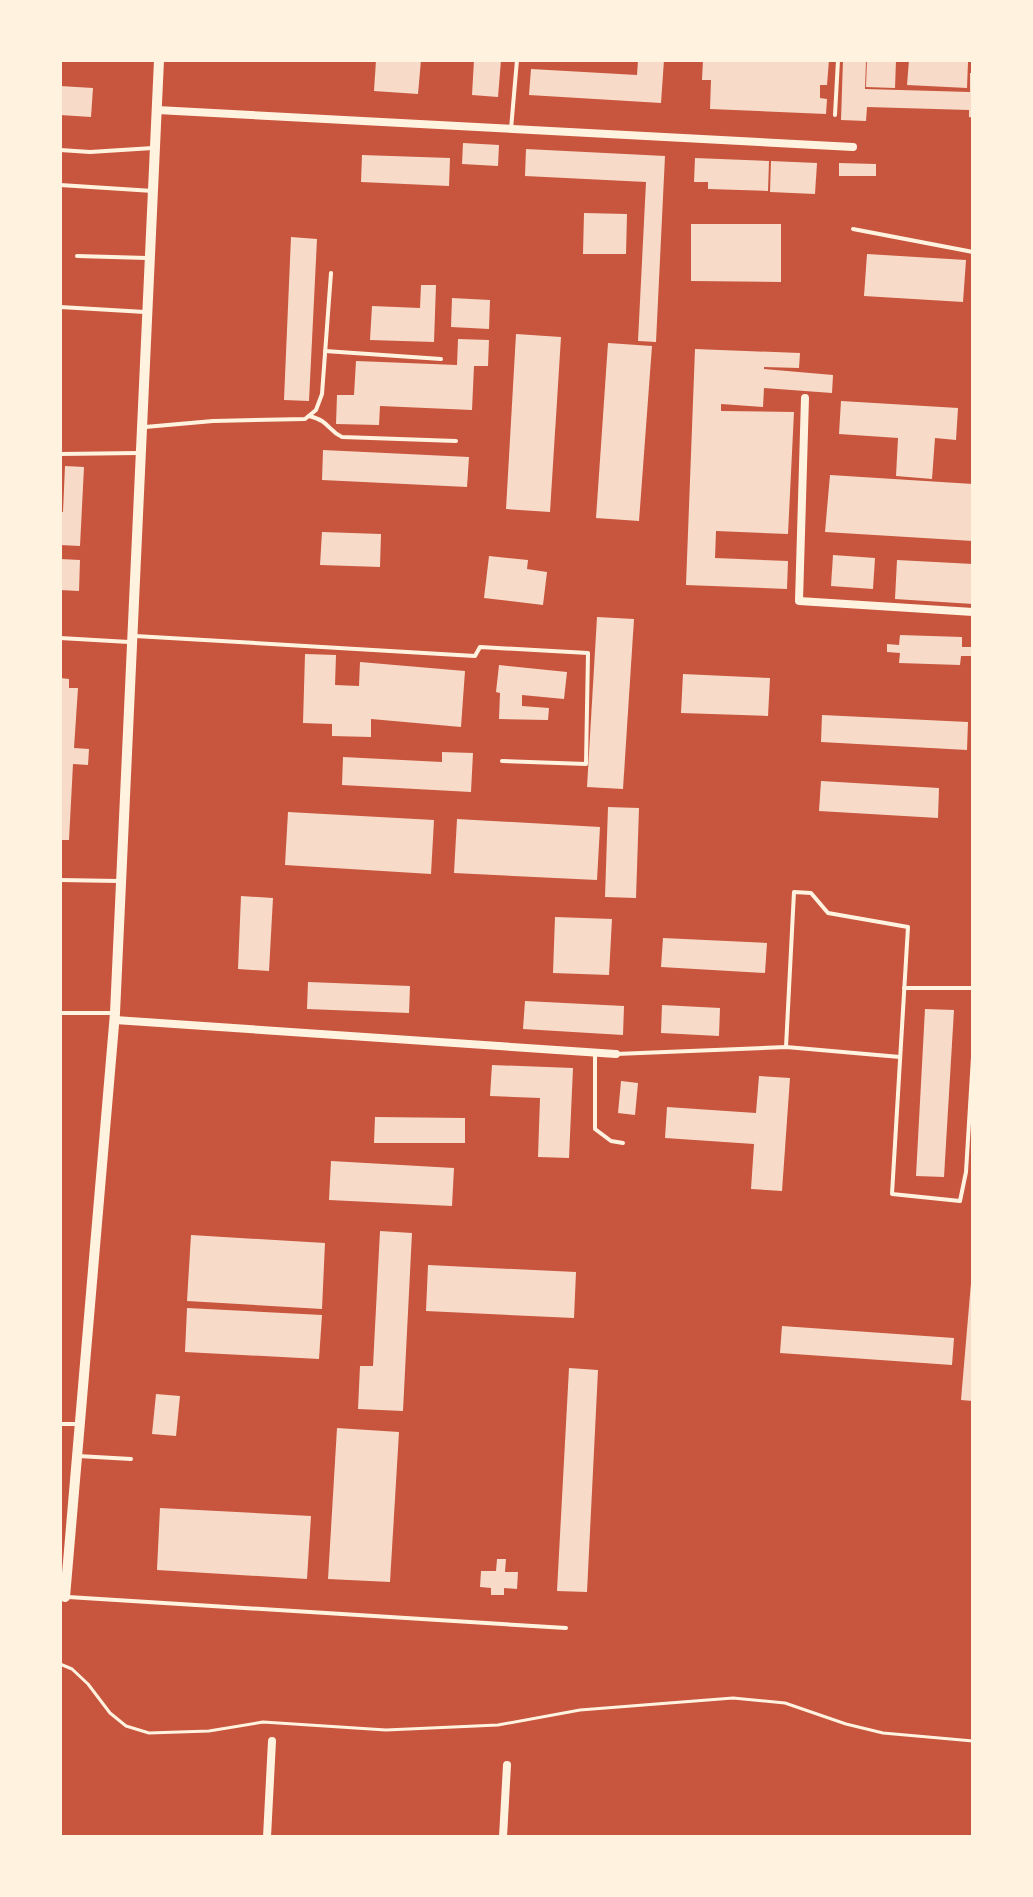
<svg xmlns="http://www.w3.org/2000/svg" width="1033" height="1897" font-family="'Playfair Display',serif">
  <style>
    .building { fill: #f7dbc8 }
    .lines { fill: none; stroke-linecap: round; stroke-linejoin: round }
    .path { stroke: #fff3e0; stroke-width: 3 }
    .service { stroke: #fff3e0; stroke-width: 4 }
    .minor { stroke: #fff3e0; stroke-width: 8 }
    .tertiary { stroke: #fff3e0; stroke-width: 10 }
  </style>
  <rect width="100%" height="100%" fill="#c8553d"/>
  <g class="building">
    <path d="M376,60H421L418,94L374,91Z"/>
    <path d="M474,60H501L498,97L472,95Z"/>
    <path d="M638,60H664L661,103L529,95L531,69L637,75Z"/>
    <path d="M703,60H829L827,85H820V98L827,99L826,114L710,109L711,80H702Z"/>
    <path d="M843,60H866L865,89L970,92V73H973V118L969,117V110L867,107L866,121L841,120Z"/>
    <path d="M867,60H896L895,88L866,87Z"/>
    <path d="M909,60L968,62L967,88L907,85Z"/>
    <path d="M60,86L93,88L91,117L60,115Z"/>
    <path d="M463,143L499,145L498,166L462,164Z"/>
    <path d="M526,149L665,156L656,342L638,341L646,182L525,176Z"/>
    <path d="M362,155L450,158L449,186L361,182Z"/>
    <path d="M695,158L769,161L768,191L708,189V182H694Z"/>
    <path d="M771,161L817,163L815,194L770,192Z"/>
    <path d="M839,163L876,164V176H839Z"/>
    <path d="M584,213L627,214L626,254H583Z"/>
    <path d="M691,224H781V282L691,281Z"/>
    <path d="M291,237L317,239L309,401L284,400Z"/>
    <path d="M867,254L966,260L963,302L864,296Z"/>
    <path d="M421,285H436L434,342L370,340L372,306L420,308Z"/>
    <path d="M452,298L490,300L489,329L451,327Z"/>
    <path d="M516,334L561,337L550,512L506,509Z"/>
    <path d="M458,339L489,340L488,366H474L472,410L380,406L379,425L336,424L337,395H354L356,361L457,365Z"/>
    <path d="M608,343L652,346L639,521L596,518Z"/>
    <path d="M695,349L800,353L799,368L764,367V369L833,375L832,393L764,388L763,407L721,404V411L794,412L788,534L716,531L715,558L788,561L787,589L686,585Z"/>
    <path d="M841,401L958,408L956,440L935,438L932,479L896,476L898,438L839,434Z"/>
    <path d="M323,450L469,457L467,487L322,480Z"/>
    <path d="M65,466L84,467L80,546L60,545V512H63Z"/>
    <path d="M830,475L973,484V541L825,532Z"/>
    <path d="M322,532L381,534L380,567L320,565Z"/>
    <path d="M833,555L875,558L873,589L831,586Z"/>
    <path d="M489,556L528,560L527,569L547,572L543,605L484,598Z"/>
    <path d="M60,559L80,560L79,591L60,590Z"/>
    <path d="M897,560L973,564V604L895,599Z"/>
    <path d="M597,617L634,619L623,789L587,787Z"/>
    <path d="M900,635L962,637V647H973L972,656H961L960,665L899,663L900,653L887,652V644L899,645Z"/>
    <path d="M305,654L336,655L335,685L359,686L360,662L465,671L461,727L371,719V737L332,736V724L303,723Z"/>
    <path d="M499,665L567,672L564,699L522,695V706L549,708L548,720L499,719L500,693L496,692Z"/>
    <path d="M683,674L770,678L768,716L681,713Z"/>
    <path d="M60,678L69,679V688H78L74,748L89,749L88,765L73,764L69,840H60Z"/>
    <path d="M822,715L968,722L967,750L821,742Z"/>
    <path d="M442,752L473,753L471,792L342,785L343,757L442,762Z"/>
    <path d="M821,781L939,788L938,818L819,811Z"/>
    <path d="M608,807L639,808L636,898L605,897Z"/>
    <path d="M288,812L434,820L431,874L285,865Z"/>
    <path d="M457,819L600,827L597,880L454,873Z"/>
    <path d="M241,896L273,898L269,971L238,969Z"/>
    <path d="M555,917L612,919L609,975L553,973Z"/>
    <path d="M663,938L767,943L765,973L661,967Z"/>
    <path d="M308,982L410,986L409,1013L307,1009Z"/>
    <path d="M525,1001L624,1006L623,1035L523,1029Z"/>
    <path d="M662,1005L720,1008L719,1036L661,1033Z"/>
    <path d="M925,1009L954,1010L944,1177L916,1176Z"/>
    <path d="M492,1065L573,1068L569,1158L538,1157L540,1098L490,1096Z"/>
    <path d="M759,1076L790,1078L782,1191L751,1189L754,1144L665,1138L667,1107L756,1113Z"/>
    <path d="M621,1081L638,1083L635,1115L618,1113Z"/>
    <path d="M375,1117L465,1118V1143H374Z"/>
    <path d="M331,1161L454,1168L452,1206L329,1200Z"/>
    <path d="M380,1231L412,1233L403,1411L358,1409L360,1366H373Z"/>
    <path d="M191,1235L325,1243L322,1309L187,1301Z"/>
    <path d="M428,1265L576,1272L574,1318L426,1311Z"/>
    <path d="M971,1283H973V1401L961,1400Z"/>
    <path d="M187,1308L322,1315L319,1359L185,1352Z"/>
    <path d="M782,1326L954,1338L952,1365L780,1353Z"/>
    <path d="M569,1368L598,1370L587,1592L557,1591Z"/>
    <path d="M156,1394L180,1396L176,1436L152,1434Z"/>
    <path d="M337,1428L399,1432L390,1582L328,1579Z"/>
    <path d="M160,1508L311,1516L307,1579L157,1570Z"/>
    <path d="M497,1559H506L505,1572H518L517,1589L504,1588V1595H491V1588L480,1587L481,1571H496Z"/>
  </g>
  <g class="lines">
    <path class="path" d="M60,1664L72,1669L88,1684L110,1713L126,1726L149,1733L209,1731L263,1722L386,1730L498,1725L580,1710L733,1698L785,1703L846,1724L883,1733L973,1741"/>
    <g class="service">
      <path d="M835,115L838,60"/>
      <path d="M511,129L517,60"/>
      <path d="M60,150L90,152L153,148"/>
      <path d="M60,185L153,191"/>
      <path d="M853,229L973,252"/>
      <path d="M77,256L147,258"/>
      <path d="M60,307L145,312"/>
      <path d="M325,351L441,359"/>
      <path d="M309,416C330,421 327,430 342,437L456,441"/>
      <path d="M145,427L213,421L305,419L316,410L322,394L331,273"/>
      <path d="M60,454L138,453"/>
      <path d="M135,636L475,656L480,647L588,653L586,764L502,761"/>
      <path d="M60,638L129,642"/>
      <path d="M60,880L119,881"/>
      <path d="M904,988H973"/>
      <path d="M60,1013H113"/>
      <path d="M786,1047L794,892L811,893L828,913L908,927L892,1194L960,1201L966,1172L973,1057"/>
      <path d="M616,1054L786,1047L900,1057"/>
      <path d="M595,1055V1129L611,1141L623,1143"/>
      <path d="M60,1424H78"/>
      <path d="M78,1456L131,1459"/>
      <path d="M68,1597L566,1628"/>
    </g>
    <g class="minor">
      <path d="M157,110L853,147"/>
      <path d="M805,398L799,601L973,612"/>
      <path d="M115,1020L616,1054"/>
      <path d="M267,1837L272,1741"/>
      <path d="M503,1837L507,1765"/>
    </g>
    <path class="tertiary" d="M65,1597L115,1013L159,60"/>
  </g>
  <rect width="1033" height="1897" fill="none" stroke="#fff3e0" stroke-width="124"/>
</svg>
